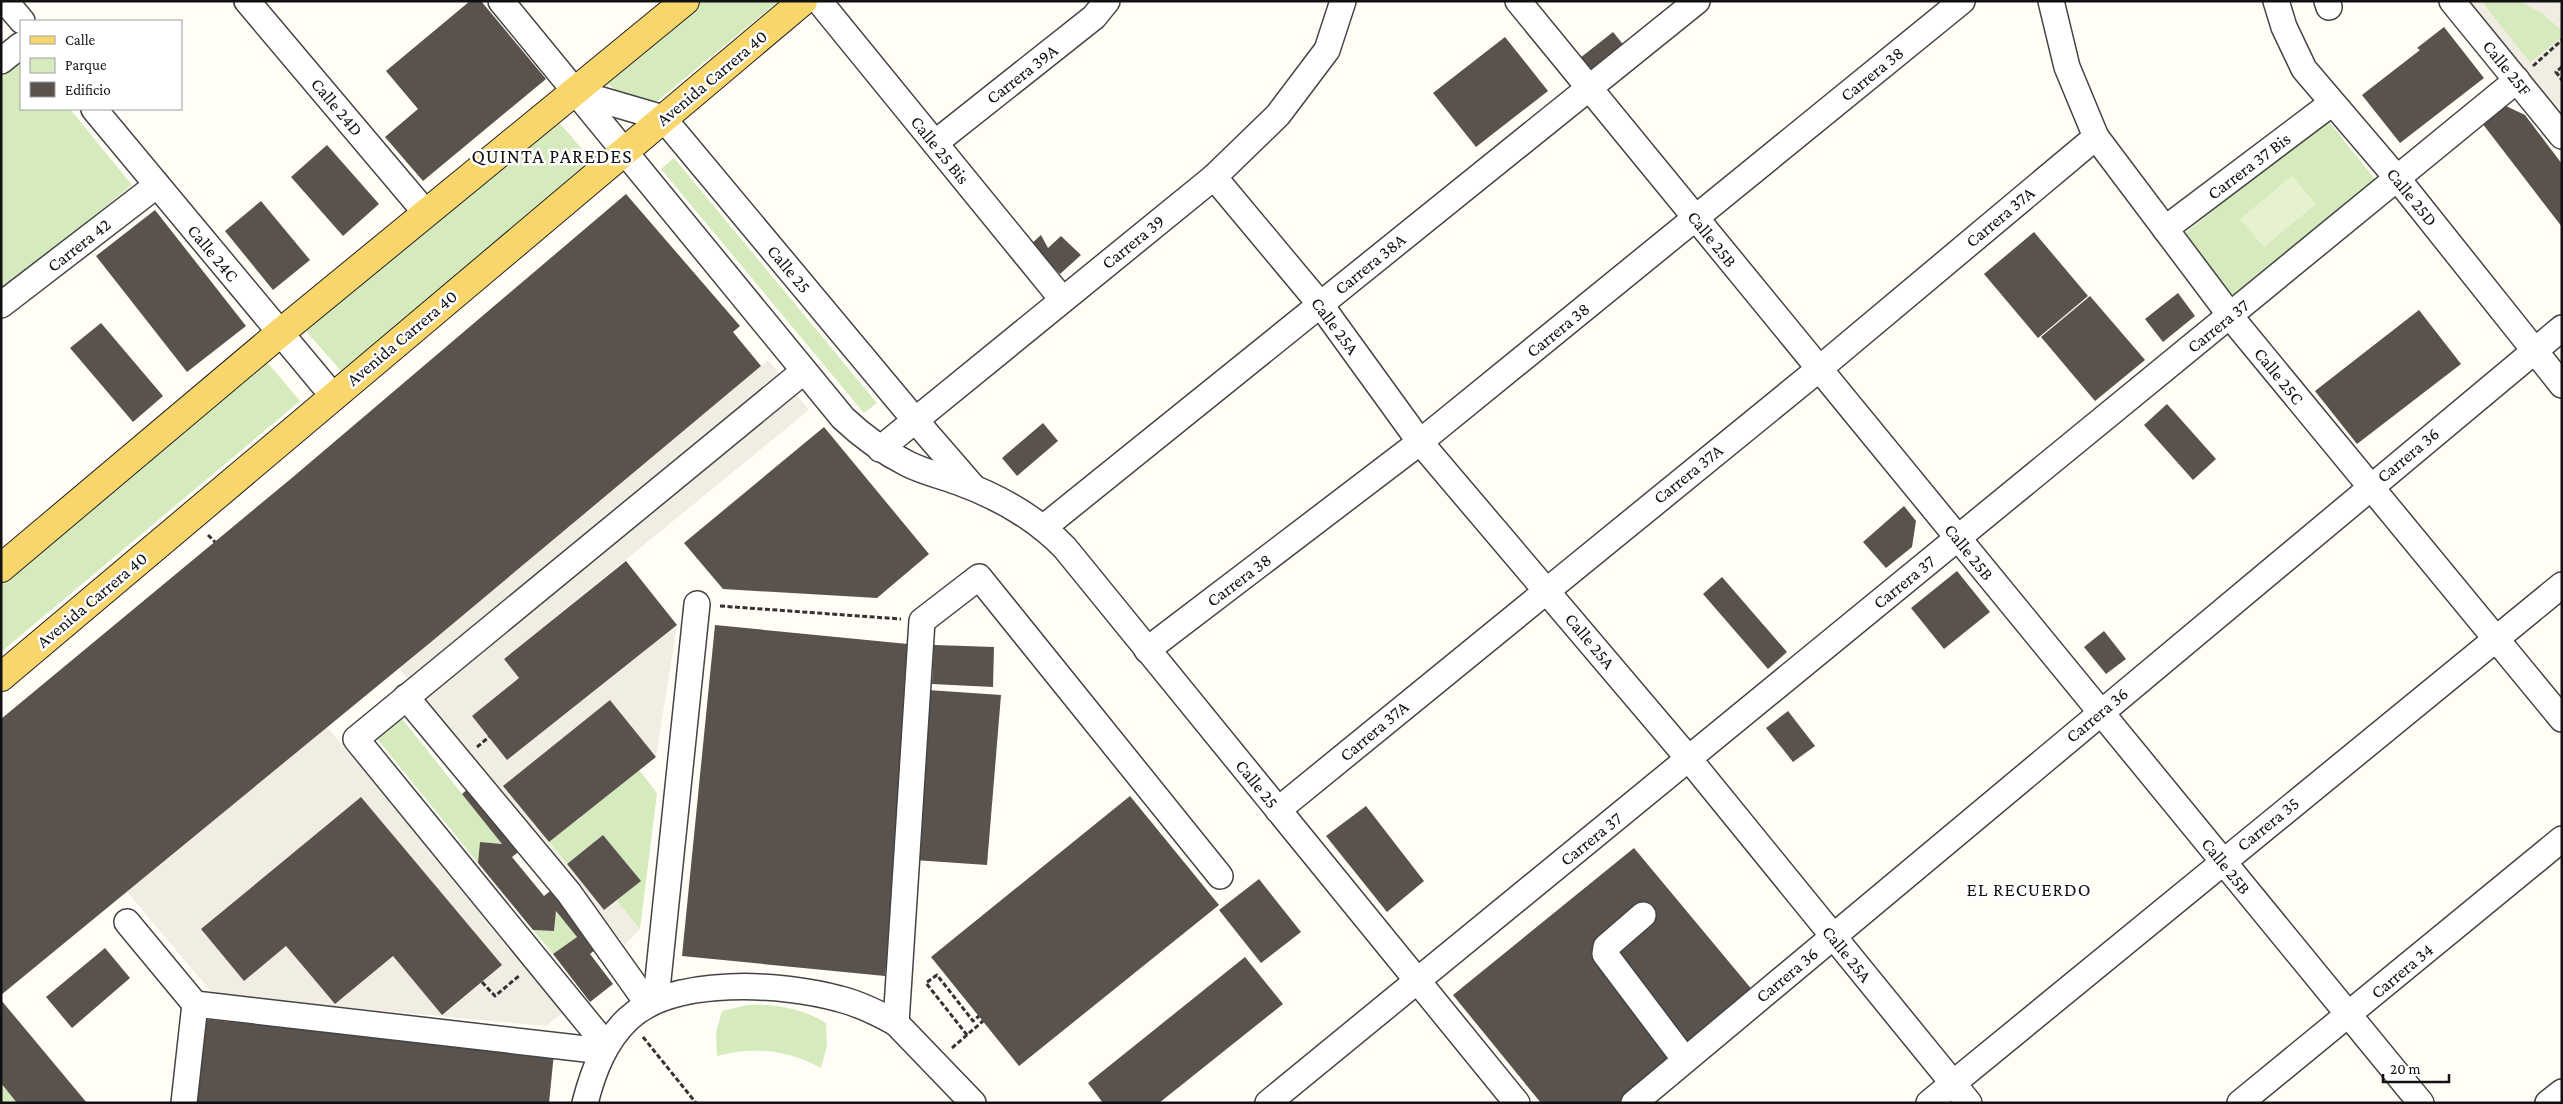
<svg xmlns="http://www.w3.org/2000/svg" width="2563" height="1104" font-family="'Crimson Pro',serif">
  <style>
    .green { fill: #d5ebbd }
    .pitch { fill: #e6f2cf }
    .plaza { fill: #f1ede2; fill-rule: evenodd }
    .building { fill: #5a524d }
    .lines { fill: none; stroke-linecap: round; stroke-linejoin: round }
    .minor-casing { stroke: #444; stroke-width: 28 }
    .major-casing { stroke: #222; stroke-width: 30 }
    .path { stroke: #333; stroke-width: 3; stroke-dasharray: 5 2.5; stroke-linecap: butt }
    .minor { stroke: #fff; stroke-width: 25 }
    .major { stroke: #f9d66b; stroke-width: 28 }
    .labels { text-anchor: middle; stroke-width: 5; stroke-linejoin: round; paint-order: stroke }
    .street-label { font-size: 18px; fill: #111; stroke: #fff }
    .neighbourhood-label { font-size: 19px; letter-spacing: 1px; fill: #111; stroke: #fff }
    .quarter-label { font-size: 20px; letter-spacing: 1px; fill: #111; stroke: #fff }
  </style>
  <rect width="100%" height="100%" fill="#fffdf5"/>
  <g class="green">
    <path d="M699,1H779L656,102C634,100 620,96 604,80Z"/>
    <path d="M2481,1H2520L2542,13L2562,30V37L2530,63Z"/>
    <path d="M21,60V109H70L132,185L1,291V76Z"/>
    <path d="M2326,118L2379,184L2237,300L2183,235Z"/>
    <path d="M558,121L593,162L341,371L305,330Z"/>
    <path d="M674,158L877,403L864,413L661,169Z"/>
    <path d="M266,361L300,401L1,652V584Z"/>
    <path d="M399,715L502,844L480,842L478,863L374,735Z"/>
    <path d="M639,770L657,793L640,929L616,900L640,880L603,835L567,864L549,842Z"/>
    <path d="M556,911L577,937L553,954L533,930L554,931Z"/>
    <path d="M748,1005C776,1004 802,1008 826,1023L827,1046L821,1068C788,1050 753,1046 717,1056L716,1032L722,1011Z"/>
    <path d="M1,1083L17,1103H1Z"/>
  </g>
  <path class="pitch" d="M2292,176L2316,204L2264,247L2240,219Z"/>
  <g class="plaza">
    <path d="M2467,1H2481L2530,63L2562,37V112Z"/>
    <path d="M2520,1H2557L2562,5V30L2542,13Z"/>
    <path d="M768,360L809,410L504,659L519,678L472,716L507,760L677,625L656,757L610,700L503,786L604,910L616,900L640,929L625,945L399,668Z"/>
    <path d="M327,727L564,1012L546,1026L214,995L127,892ZM201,929L502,965L442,1015L393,956L335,1004L286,946L244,981Z"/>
  </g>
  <g class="building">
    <path d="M470,1H481L546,79L423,181L385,137L418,109L386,71Z"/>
    <path d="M2444,27L2484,78L2400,143L2362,95L2420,50L2417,48Z"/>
    <path d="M1613,32L1626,48L1593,74L1580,58Z"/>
    <path d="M1505,37L1548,91L1476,147L1433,93Z"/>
    <path d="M2506,106L2525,115L2562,164V227L2482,123Z"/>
    <path d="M327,145L379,204L343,236L291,177Z"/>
    <path d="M626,194L740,326L733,332L761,366L431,642L1,995V719L293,477Z"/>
    <path d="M261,201L310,260L273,290L225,231Z"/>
    <path d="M155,210L246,326L187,372L96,256Z"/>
    <path d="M2034,232L2088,296L2038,338L1984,274Z"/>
    <path d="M1041,235L1048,248L1061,236L1081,255L1060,274L1031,244Z"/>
    <path d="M2178,293L2195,316L2163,342L2145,319Z"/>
    <path d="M2090,296L2145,360L2095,401L2041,337Z"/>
    <path d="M2419,310L2461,364L2357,444L2315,391Z"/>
    <path d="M101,323L163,396L133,422L70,348Z"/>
    <path d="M2167,404L2216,459L2193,480L2144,425Z"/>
    <path d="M1043,423L1058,441L1017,476L1002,458Z"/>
    <path d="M824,427L929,554L877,598L723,589L684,543Z"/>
    <path d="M1904,506L1916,521L1912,547L1886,568L1863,542Z"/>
    <path d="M626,561L677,625L507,760L472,716L519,678L504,659Z"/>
    <path d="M1957,571L1990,612L1944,649L1911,608Z"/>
    <path d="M1722,577L1787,652L1768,669L1703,594Z"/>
    <path d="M715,625L918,645L885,976L682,956Z"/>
    <path d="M2104,631L2126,659L2106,674L2084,647Z"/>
    <path d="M934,645L994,647L993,687L932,684Z"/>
    <path d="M928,690L1001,695L987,865L914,860Z"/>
    <path d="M610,700L656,757L549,842L503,786Z"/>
    <path d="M1788,711L1815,746L1793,762L1766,728Z"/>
    <path d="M470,787L522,849L512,857L544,896L554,888L600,946L590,954L613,984L590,1002L553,954L577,937L556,911L554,931L533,930L478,863L480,842L502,844L462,794Z"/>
    <path d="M1130,796L1219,905L1019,1066L931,957Z"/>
    <path d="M361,797L502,965L442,1015L393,956L335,1004L286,946L244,981L201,929Z"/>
    <path d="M1366,806L1424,881L1387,912L1326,836Z"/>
    <path d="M603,835L641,881L604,910L567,864Z"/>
    <path d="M1634,848L1754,992L1621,1103H1541L1453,995Z"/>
    <path d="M1259,879L1301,932L1261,963L1219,910Z"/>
    <path d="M105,948L130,978L72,1028L46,997Z"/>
    <path d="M1245,957L1283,1004L1159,1103H1103L1088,1083Z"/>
    <path d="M1,1000L87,1103H17L1,1083Z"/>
    <path d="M203,1019L554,1053L549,1103H194Z"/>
  </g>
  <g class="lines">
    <g class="minor-casing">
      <g id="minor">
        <path d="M5,1L22,21"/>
        <path d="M247,1L426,213"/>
        <path d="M501,1L843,418C863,437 884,452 908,464C924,472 942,476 958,482C997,496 1036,518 1065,548L1517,1103"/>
        <path d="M819,1L1062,299"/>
        <path d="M1518,1L2421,1103"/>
        <path d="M2051,1L2067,67L2096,137L2239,327L2562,719"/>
        <path d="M2276,1L2284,27L2304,69L2397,178L2562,385"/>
        <path d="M2327,1L2329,7"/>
        <path d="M2452,1L2562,136"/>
        <path d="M1,61L21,45"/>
        <path d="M574,92L663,118L915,420L973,487"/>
        <path d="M94,109L333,396"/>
        <path d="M935,143L1094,17L1107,1"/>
        <path d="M1214,177L1320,304L1420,442L1689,759L1969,1103"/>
        <path d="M2165,229L2332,103"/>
        <path d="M1,305L157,185"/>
        <path d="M880,449L1214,177L1278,115L1327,50L1343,1"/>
        <path d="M1043,528L1697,1"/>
        <path d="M1147,650L1420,442L1962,1"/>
        <path d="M406,697L569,893L648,1004"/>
        <path d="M1278,810L1819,369L2096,137"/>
        <path d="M1643,915L1606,947L1605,954L1685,1060"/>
        <path d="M127,922L195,1004L603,1051"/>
        <path d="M656,999L697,604"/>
        <path d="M896,1023L973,1103"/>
        <path d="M606,1045L356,739L804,371"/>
        <path d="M184,1103L195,1004"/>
        <path d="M585,1103C593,1072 604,1042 628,1019C673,976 783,983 840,999C860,1004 878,1013 896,1023L922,621L979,577L1220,876"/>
        <path d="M1268,1103L2517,80"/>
        <path d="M1634,1103L2562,328"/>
        <path d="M1929,1103L2562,585"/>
        <path d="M2240,1103L2562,839"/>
        <path d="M2548,1103L2562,1092"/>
      </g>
    </g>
    <g class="major-casing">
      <g id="major">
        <path d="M1,568L280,333L685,1"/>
        <path d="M1,677L803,1"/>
      </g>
    </g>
    <g class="path">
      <path d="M2533,66L2562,40"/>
      <path d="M2562,67L2556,72L2562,80"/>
      <path d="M208,535L215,542"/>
      <path d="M720,606L901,619"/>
      <path d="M477,747L489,737"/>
      <path d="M482,982L495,996L520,975"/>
      <path d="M967,1035L926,983L937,975L973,1021L979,1016"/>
      <path d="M643,1037L696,1103"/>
      <path d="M952,1048L983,1021"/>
    </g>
    <use href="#minor" class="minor"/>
    <use href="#major" class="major"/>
  </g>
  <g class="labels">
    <g class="street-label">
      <text transform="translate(2507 68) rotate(51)" y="6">Calle 25F</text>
      <text transform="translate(1022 74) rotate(-38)" y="6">Carrera 39A</text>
      <text transform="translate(1872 74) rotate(-39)" y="6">Carrera 38</text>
      <text transform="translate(712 78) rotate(-40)" y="6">Avenida Carrera 40</text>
      <text transform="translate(337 107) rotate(50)" y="6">Calle 24D</text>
      <text transform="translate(940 150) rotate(51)" y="6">Calle 25 Bis</text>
      <text transform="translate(2249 166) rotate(-37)" y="6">Carrera 37 Bis</text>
      <text transform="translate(2412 197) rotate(51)" y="6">Calle 25D</text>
      <text transform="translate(2000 217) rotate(-40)" y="6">Carrera 37A</text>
      <text transform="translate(1712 239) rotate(51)" y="6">Calle 25B</text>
      <text transform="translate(1133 242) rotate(-39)" y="6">Carrera 39</text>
      <text transform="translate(79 245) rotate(-38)" y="6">Carrera 42</text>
      <text transform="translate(213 253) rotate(50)" y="6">Calle 24C</text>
      <text transform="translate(1370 264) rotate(-39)" y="6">Carrera 38A</text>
      <text transform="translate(789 269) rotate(50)" y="6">Calle 25</text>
      <text transform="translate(1335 326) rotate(53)" y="6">Calle 25A</text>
      <text transform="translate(2218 326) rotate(-39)" y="6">Carrera 37</text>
      <text transform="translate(1558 330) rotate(-39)" y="6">Carrera 38</text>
      <text transform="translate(402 338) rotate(-40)" y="6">Avenida Carrera 40</text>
      <text transform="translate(2279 376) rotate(51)" y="6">Calle 25C</text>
      <text transform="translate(2408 455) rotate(-40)" y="6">Carrera 36</text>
      <text transform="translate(1688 474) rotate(-39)" y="6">Carrera 37A</text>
      <text transform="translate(1969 552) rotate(51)" y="6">Calle 25B</text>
      <text transform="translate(1239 580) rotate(-37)" y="6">Carrera 38</text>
      <text transform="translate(1904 582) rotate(-39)" y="6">Carrera 37</text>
      <text transform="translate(92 600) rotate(-40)" y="6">Avenida Carrera 40</text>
      <text transform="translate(1590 641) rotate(50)" y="6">Calle 25A</text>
      <text transform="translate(2097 715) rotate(-40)" y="6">Carrera 36</text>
      <text transform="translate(1374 731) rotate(-40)" y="6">Carrera 37A</text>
      <text transform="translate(1257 784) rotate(51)" y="6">Calle 25</text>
      <text transform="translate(2268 824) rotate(-39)" y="6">Carrera 35</text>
      <text transform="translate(1591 839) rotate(-39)" y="6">Carrera 37</text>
      <text transform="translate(2226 866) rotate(51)" y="6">Calle 25B</text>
      <text transform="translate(1847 954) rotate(51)" y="6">Calle 25A</text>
      <text transform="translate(2402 971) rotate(-40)" y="6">Carrera 34</text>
      <text transform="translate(1787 975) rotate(-40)" y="6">Carrera 36</text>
    </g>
    <g class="neighbourhood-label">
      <text x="2029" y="896">EL RECUERDO</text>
    </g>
    <g class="quarter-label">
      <text x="552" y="163">QUINTA PAREDES</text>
    </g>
  </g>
  <rect width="2563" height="1104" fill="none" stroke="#111111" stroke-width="5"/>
  <rect x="20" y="20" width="162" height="90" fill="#ffffff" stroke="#a0a0a0"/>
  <rect x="30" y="36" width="25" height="8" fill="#f9d66b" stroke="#a0a0a0"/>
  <text x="65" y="45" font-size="15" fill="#111111">Calle</text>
  <rect x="30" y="58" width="25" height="15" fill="#d5ebbd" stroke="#a0a0a0"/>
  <text x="65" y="70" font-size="15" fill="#111111">Parque</text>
  <rect x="30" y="82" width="25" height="15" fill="#5a524d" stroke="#a0a0a0"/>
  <text x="65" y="95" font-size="15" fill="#111111">Edificio</text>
  <path d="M2383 1074v8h66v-8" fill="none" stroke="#111111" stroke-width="2.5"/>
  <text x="2390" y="1074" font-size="15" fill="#111111" stroke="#ffffff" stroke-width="4" paint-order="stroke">20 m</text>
</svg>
